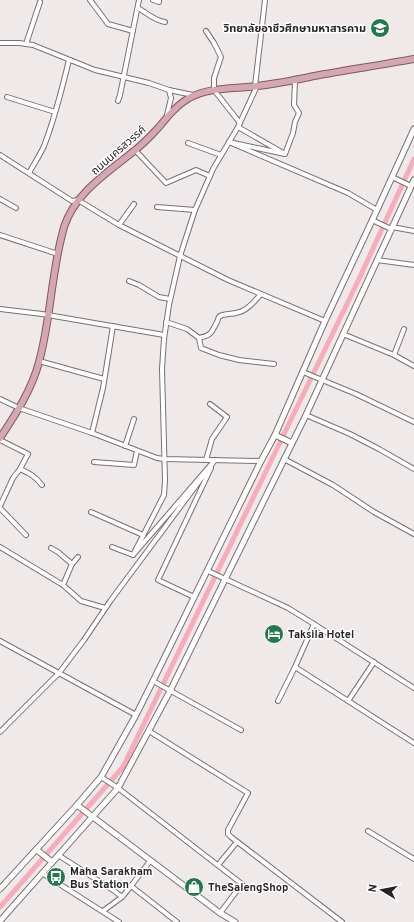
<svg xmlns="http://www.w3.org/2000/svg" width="414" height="922" font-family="Overpass,'Noto Sans Thai',sans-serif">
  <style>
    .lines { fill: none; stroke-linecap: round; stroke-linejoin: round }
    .canal { stroke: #f8acbb; stroke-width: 5 }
    .minor-casing { stroke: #777172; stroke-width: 6 }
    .tertiary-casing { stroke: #777172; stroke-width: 7 }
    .primary-casing { stroke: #84545e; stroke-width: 8 }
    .minor { stroke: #fff; stroke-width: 4 }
    .tertiary { stroke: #fff; stroke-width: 5 }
    .primary { stroke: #d3a8b2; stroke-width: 6 }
    .labels { text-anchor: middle; stroke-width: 3; stroke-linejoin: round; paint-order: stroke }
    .poi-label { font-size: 11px; font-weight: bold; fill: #262424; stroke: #fff; text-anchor: start }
    .street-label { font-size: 11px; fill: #262424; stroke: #fff }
  </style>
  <rect width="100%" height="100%" fill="#f0e9ea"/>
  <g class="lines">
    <path class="canal" d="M0,907L123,767L359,279L414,159"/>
    <g class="minor-casing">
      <g id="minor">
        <path d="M90,0L108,24L133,31"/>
        <path d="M153,0L159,2V0"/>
        <path d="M138,8C147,13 155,21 165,22"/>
        <path d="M206,31L214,43L221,57L214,78V90L240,123"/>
        <path d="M0,43H19L33,45L95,70L149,83L169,90L193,95"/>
        <path d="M26,44L40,2"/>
        <path d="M255,86L265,0"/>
        <path d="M7,97L55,112"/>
        <path d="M118,101L120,95L139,0"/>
        <path d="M167,115L171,98L169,90"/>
        <path d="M238,127L285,154L229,142L348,193L377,210"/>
        <path d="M188,143L221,155"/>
        <path d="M135,150L166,183L196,170L210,176"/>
        <path d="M285,154L293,133L295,122L299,113L294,105L295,80"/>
        <path d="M0,155L72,201L78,200L119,225L228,280L325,321"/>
        <path d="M29,173C34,164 40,155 44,146C55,118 62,89 69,60"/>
        <path d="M392,177L411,186"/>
        <path d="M0,199L16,208"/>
        <path d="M157,207L195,210"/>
        <path d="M372,220L391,229"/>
        <path d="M119,225L134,204"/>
        <path d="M392,227L414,231"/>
        <path d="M0,235L58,254"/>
        <path d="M377,260L414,265"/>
        <path d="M129,281L139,285L159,297L170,299"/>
        <path d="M0,309L42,314L164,335"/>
        <path d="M166,322L187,329L199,338L201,348L219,355L239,360L274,364"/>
        <path d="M343,334L394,355L414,366"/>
        <path d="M199,338C212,335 211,333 217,322C218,320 218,317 220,316C224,314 231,314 236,313C247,311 254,302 261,294"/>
        <path d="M394,355L404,329"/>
        <path d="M39,361L104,379"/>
        <path d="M303,372L356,394L414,422"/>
        <path d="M0,399L19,408L92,433L157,458L164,459L261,461"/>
        <path d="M306,415L350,434L379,449L414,469"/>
        <path d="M92,433L103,388L113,326"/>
        <path d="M0,440L28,454L20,469L13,478L0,506"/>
        <path d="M125,446L134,419"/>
        <path d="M284,459L333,485L374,512L414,534"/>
        <path d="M206,460L212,439L227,417L210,404"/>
        <path d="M94,462L134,465L137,451"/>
        <path d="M20,469C29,473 35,476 42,485"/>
        <path d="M0,508L26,535"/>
        <path d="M91,512L109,520L143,535"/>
        <path d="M0,547L63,585L81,601L105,608"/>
        <path d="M112,547L133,555"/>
        <path d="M51,548L58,552L72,564"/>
        <path d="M208,571L288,608L314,624L414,688"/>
        <path d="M63,585L72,564L78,557"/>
        <path d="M194,597L158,580L211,468"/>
        <path d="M0,641L136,715"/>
        <path d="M295,667L414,743"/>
        <path d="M153,681L241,730"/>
        <path d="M278,701L295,667L314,624"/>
        <path d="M348,701L374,662"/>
        <path d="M149,731L248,793L228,830V834L231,837L342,922"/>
        <path d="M0,732L59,673L84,640L111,600L215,460L133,555L164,495L165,480L162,369L164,339L169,305L180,256L195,210L213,169L238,127L257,86"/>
        <path d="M101,777L118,788L242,884L220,913"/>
        <path d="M368,831L414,859"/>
        <path d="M58,855L113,890L122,897L103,911"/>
        <path d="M218,865L237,842"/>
        <path d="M42,873L119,922"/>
        <path d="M131,886L177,922"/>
        <path d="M122,897L131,886L150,861"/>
      </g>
    </g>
    <g class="tertiary-casing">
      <g id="tertiary">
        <path d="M275,435L292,443"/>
        <path d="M77,805L220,913L235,922"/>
        <path d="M37,850L52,862"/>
        <path d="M0,889L77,805L101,777L136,715L153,681L261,461L275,435L325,321L377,210L414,129"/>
        <path d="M0,921L118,788L170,691L306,415L414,180"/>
      </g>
    </g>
    <g class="primary-casing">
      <path id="primary" d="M0,438C16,414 32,389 39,362C50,322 51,280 61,239C62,235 63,231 64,227C75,194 103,176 129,155C140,147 150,137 159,127C168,116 177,105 189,98C209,87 234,89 257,86C276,84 295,80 314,76C347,70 381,65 414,59"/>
    </g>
    <use href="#minor" class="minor"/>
    <use href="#tertiary" class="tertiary"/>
    <use href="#primary" class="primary"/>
  </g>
  <defs>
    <g id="university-disc" transform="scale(1)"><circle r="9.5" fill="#23794c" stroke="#fff"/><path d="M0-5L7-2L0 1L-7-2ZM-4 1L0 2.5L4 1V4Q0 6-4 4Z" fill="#fff"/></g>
    <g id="hotel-disc" transform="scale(1)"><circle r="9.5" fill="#23794c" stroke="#fff"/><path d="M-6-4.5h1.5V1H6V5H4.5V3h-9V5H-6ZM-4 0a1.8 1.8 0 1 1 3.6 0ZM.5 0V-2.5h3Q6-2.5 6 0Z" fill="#fff"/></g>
    <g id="bus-disc" transform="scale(1)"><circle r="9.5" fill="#23794c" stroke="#fff"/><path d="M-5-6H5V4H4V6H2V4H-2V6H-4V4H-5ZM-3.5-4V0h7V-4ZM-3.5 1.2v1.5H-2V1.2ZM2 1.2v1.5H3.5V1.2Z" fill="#fff"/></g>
    <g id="shop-disc" transform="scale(1)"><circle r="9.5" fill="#23794c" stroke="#fff"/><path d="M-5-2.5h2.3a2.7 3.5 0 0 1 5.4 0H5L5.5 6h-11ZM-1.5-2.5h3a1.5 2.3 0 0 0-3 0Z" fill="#fff"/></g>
  </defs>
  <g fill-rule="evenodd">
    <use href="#university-disc" x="380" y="28"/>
    <use href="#hotel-disc" x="274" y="634"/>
    <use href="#bus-disc" x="56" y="877"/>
    <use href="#shop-disc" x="194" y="887"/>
  </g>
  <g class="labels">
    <g class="poi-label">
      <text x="366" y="32" text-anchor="end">วิทยาลัยอาชีวศึกษามหาสารคาม</text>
      <text x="288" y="638">Taksila Hotel</text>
      <text x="70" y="875">Maha Sarakham<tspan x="70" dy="13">Bus Station</tspan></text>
      <text x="208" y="891">TheSalengShop</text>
    </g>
    <g class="street-label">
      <text transform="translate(118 150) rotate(-41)" y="4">ถนนนครสวรรค์</text>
    </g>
  </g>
  <g transform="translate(382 890) rotate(280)" stroke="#ffffff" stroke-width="3" paint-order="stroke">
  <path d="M0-3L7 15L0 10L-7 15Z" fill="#262424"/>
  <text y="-6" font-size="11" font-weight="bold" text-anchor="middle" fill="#262424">N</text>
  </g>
</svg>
